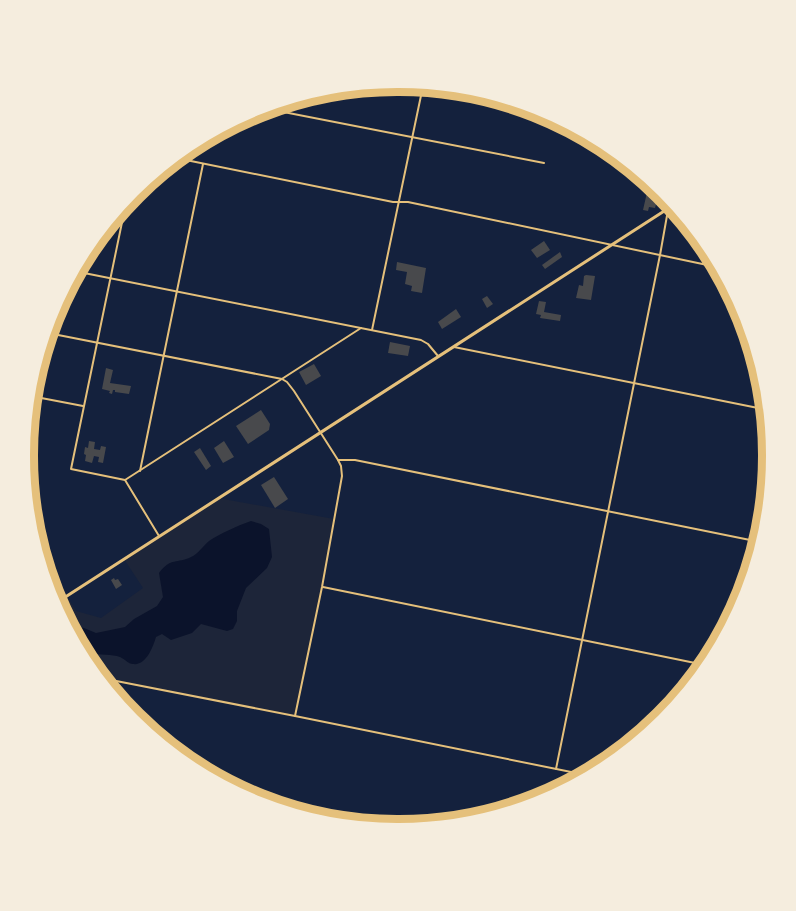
<svg xmlns="http://www.w3.org/2000/svg" width="796" height="911" font-family="Montserrat,sans-serif">
  <style>
    .green { fill: #1d2539 }
    .water { fill: #0b132b }
    .building { fill: #48494c }
    .lines { fill: none; stroke-linecap: round; stroke-linejoin: round }
    .minor { stroke: #e5c07b; stroke-width: 2 }
    .tertiary { stroke: #e5c07b; stroke-width: 2 }
    .secondary { stroke: #e5c07b; stroke-width: 3 }
    .rim { fill: none; stroke: #e5c07b; stroke-width: 8 }
  </style>
  <rect width="100%" height="100%" fill="#14213d"/>
  <path class="green" d="M218,498L334,519L322,587L295,716L106,679L56,603L67,596L76,611L101,618L143,588L124,559Z"/>
  <path class="water" d="M251,521L261,524L269,529L272,557L267,568L246,588L237,611V621L233,629L227,631L201,624L192,633L171,640L162,634L156,637C153,647 146,666 133,664C128,664 125,659 120,657C112,654 100,655 91,654L89,653L70,625L84,628L96,633L125,627L134,619L157,606L163,597L159,573C171,557 177,564 191,557C198,554 203,546 209,541C221,533 237,526 251,521Z"/>
  <g class="building">
    <path d="M648,188L661,190L658,202L657,201L655,208L649,207L648,211L643,210Z"/>
    <path d="M544,241L550,250L537,258L531,250Z"/>
    <path d="M560,252L562,257L545,269L542,265Z"/>
    <path d="M397,262L426,268L422,293L411,291L412,286L405,284L407,272L396,270Z"/>
    <path d="M586,275L595,276L591,300L576,298L579,285L583,286L584,276Z"/>
    <path d="M487,296L493,304L487,308L482,299Z"/>
    <path d="M539,301L546,302L544,312L561,315L560,321L540,318L541,315L536,314Z"/>
    <path d="M456,309L461,317L442,329L438,322Z"/>
    <path d="M390,342L410,346L408,356L388,353Z"/>
    <path d="M314,364L321,376L306,385L299,372Z"/>
    <path d="M106,368L113,370L110,383L131,386L129,394L115,392V390H113L112,394L109,393L110,391L102,389Z"/>
    <path d="M261,410L270,424L269,430L248,444L236,426Z"/>
    <path d="M89,441L95,442L94,449L100,450L101,446L106,447L103,463L98,462L99,457L94,456L92,463L85,461L86,455L84,454L85,447L88,448Z"/>
    <path d="M224,441L234,457L223,463L214,448Z"/>
    <path d="M200,448L211,466L206,470L194,452Z"/>
    <path d="M274,477L288,499L275,508L261,485Z"/>
    <path d="M114,578L115,580L118,579L122,585L116,589L111,580Z"/>
  </g>
  <g class="lines">
    <g class="minor">
      <path d="M263,108L544,163"/>
      <path d="M181,159L393,202H408L712,266"/>
      <path d="M126,203L71,469L125,480L159,536"/>
      <path d="M79,272L421,340L428,344L438,356"/>
      <path d="M372,330L423,86"/>
      <path d="M48,333L282,379L287,382L294,391L338,460L341,466L342,476L322,587L295,716"/>
      <path d="M454,347L763,409"/>
      <path d="M36,397L83,406"/>
      <path d="M338,460H355L755,541"/>
      <path d="M140,471L203,164"/>
      <path d="M125,480L361,328"/>
      <path d="M323,587L700,664"/>
      <path d="M556,769L660,255L668,210"/>
    </g>
    <path class="tertiary" d="M106,679L295,716L581,774"/>
    <path class="secondary" d="M56,603L672,206"/>
  </g>
  <path d="M0 0H796V911H0ZM397 92H399A363 363 0 0 1 762 455V456A363 363 0 0 1 399 819H397A363 363 0 0 1 34 456V455A363 363 0 0 1 397 92Z" fill="#f5edde" fill-rule="evenodd"/>
  <path class="rim" d="M397 92H399A363 363 0 0 1 762 455V456A363 363 0 0 1 399 819H397A363 363 0 0 1 34 456V455A363 363 0 0 1 397 92Z"/>
</svg>
